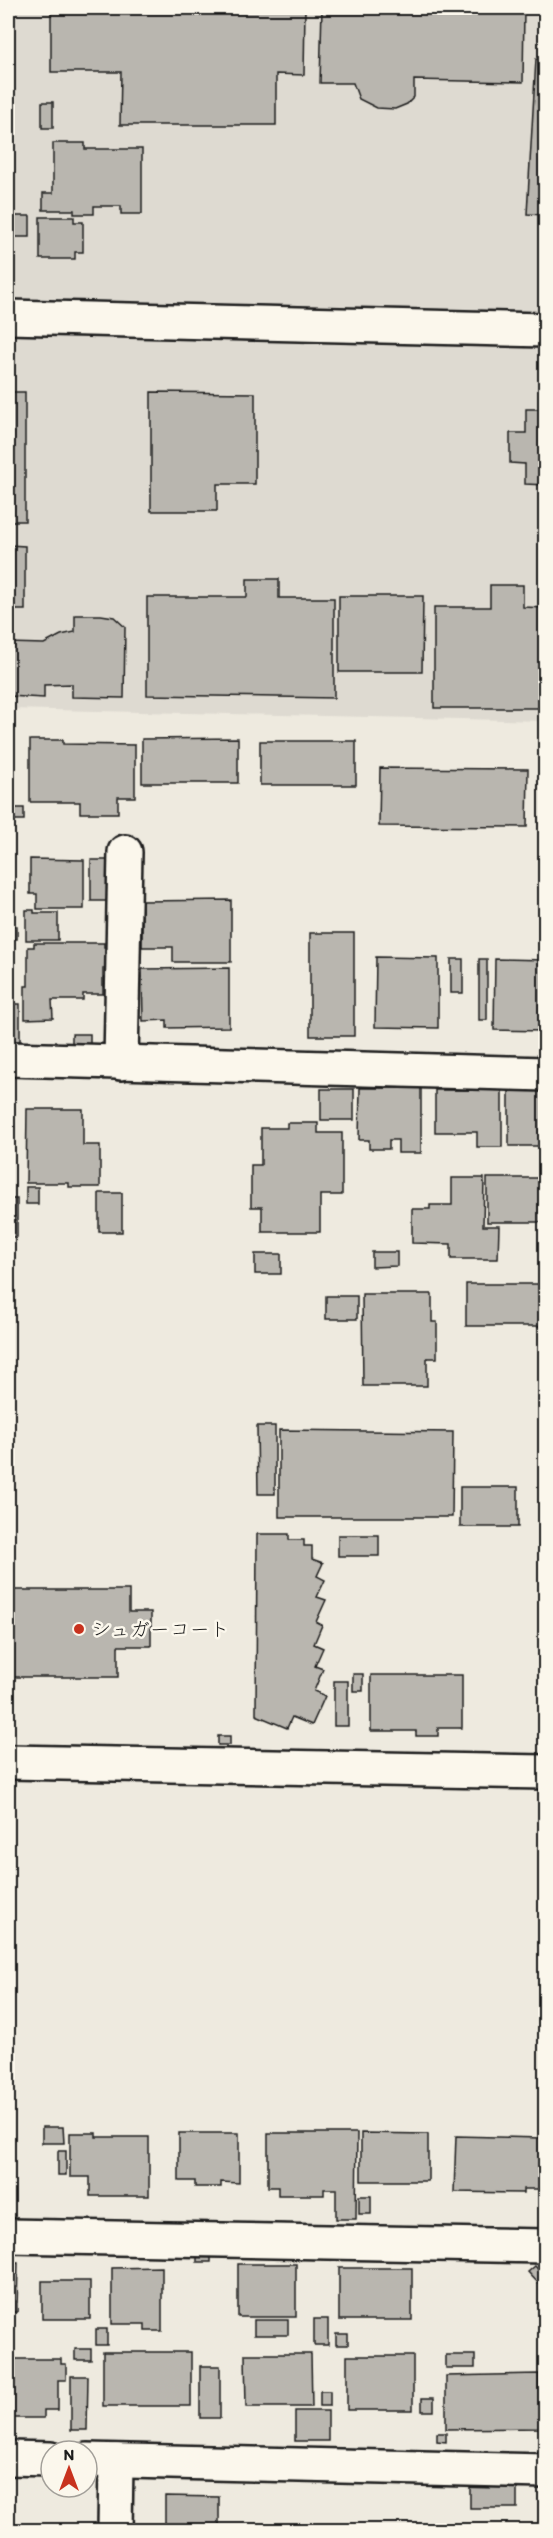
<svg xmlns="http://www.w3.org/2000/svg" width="553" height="2538" font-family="Itim,'Klee One',sans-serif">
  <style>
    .built { fill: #dedad1 }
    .building { fill: #b9b6af; stroke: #1c1c1c; stroke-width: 1.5 }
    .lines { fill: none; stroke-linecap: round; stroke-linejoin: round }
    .minor-casing { stroke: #1c1c1c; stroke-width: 38 }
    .minor { stroke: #fbf7ec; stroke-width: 33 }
    .poi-dot { fill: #c8321e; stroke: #fbf7ec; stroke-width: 2 }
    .labels { text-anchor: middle; stroke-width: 5; stroke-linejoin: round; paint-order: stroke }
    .poi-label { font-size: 20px; fill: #1c1c1c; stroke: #fbf7ec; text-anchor: start }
  </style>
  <rect width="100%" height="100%" fill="#eeeadf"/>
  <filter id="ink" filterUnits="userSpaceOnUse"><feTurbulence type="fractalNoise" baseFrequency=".0167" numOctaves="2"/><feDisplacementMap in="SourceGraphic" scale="12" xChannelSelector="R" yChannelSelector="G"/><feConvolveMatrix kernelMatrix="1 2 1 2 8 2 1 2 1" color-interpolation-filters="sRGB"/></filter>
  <g filter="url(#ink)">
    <path class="built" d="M8,8H545V721L8,709Z"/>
    <g class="building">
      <path d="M51,8H305L304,75L276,74V125H120L121,72H51Z"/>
      <path d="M322,8H524L523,82L414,80V97L407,104L395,109L377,108L359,99L353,83H320Z"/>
      <rect x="542" y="24" width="4" height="31"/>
      <path d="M536,59H546V215L527,214Z"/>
      <rect x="42" y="102" width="11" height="26"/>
      <path d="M53,143H85V149H142V214H121V206H94V214H74V210H43V193H53Z"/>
      <rect x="15" y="216" width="15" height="21"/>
      <path d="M40,217H74V222H83V252H75V259H40Z"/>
      <rect x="8" y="392" width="17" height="129"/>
      <path d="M151,392L255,393V484H217V511H151Z"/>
      <path d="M526,409H546V485L525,484V464L510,463V433H526Z"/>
      <path d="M8,545L25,546V610H8Z"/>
      <path d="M247,579H279V598H334V698L147,695V597H247Z"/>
      <path d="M490,585H523V607L546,608V708H434V607H490Z"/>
      <path d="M339,596H423L422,672H339Z"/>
      <path d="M75,615H101L114,617L125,627L124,698L72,697V684L44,685V698L8,696V643L44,644L61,635L75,632Z"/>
      <path d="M238,738V783H142V739Z"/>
      <path d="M30,740H63V744L135,745V797H118V813H80V802H30Z"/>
      <rect x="260" y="741" width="96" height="44"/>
      <rect x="541" y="759" width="5" height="13"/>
      <path d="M380,768L528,769L527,827L379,826Z"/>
      <rect x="11" y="808" width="13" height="12"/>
      <path d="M30,859L84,860V909H37V894H30Z"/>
      <rect x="91" y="860" width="17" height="41"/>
      <rect x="8" y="882" width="4" height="39"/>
      <path d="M231,900V962H173V947H142V901Z"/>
      <path d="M26,910H34V913H58V940H26Z"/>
      <rect x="8" y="926" width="9" height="13"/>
      <rect x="310" y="933" width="44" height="103"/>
      <path d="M34,943H104V947H108L109,968H103V994H83V1000H52L53,1018L25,1019V986H28V947H34Z"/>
      <rect x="8" y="946" width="2" height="46"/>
      <path d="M376,957L438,958V1028L375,1027Z"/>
      <rect x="451" y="959" width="12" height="34"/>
      <rect x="479" y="959" width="8" height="61"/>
      <path d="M495,959L546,960V1031L494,1030Z"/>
      <path d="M229,968V1027L167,1028V1020L143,1021L142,969Z"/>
      <rect x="8" y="1004" width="12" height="37"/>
      <path d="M72,1034H90V1045L72,1044Z"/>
      <path d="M360,1088H421V1153H398V1140H389V1149H369V1140H359Z"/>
      <rect x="321" y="1089" width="33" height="31"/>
      <path d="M435,1090H502V1147H477V1132H435Z"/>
      <rect x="509" y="1091" width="37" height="55"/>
      <path d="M27,1109H83V1145H100V1187H69V1183H26Z"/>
      <path d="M287,1123H318V1133H342V1195H320V1232H262V1207H251V1165H261V1128H287Z"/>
      <path d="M452,1178H484L483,1226H499L498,1259H451V1244L412,1243V1209H430V1205H452Z"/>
      <rect x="487" y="1178" width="59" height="44"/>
      <rect x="26" y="1187" width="12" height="17"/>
      <rect x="99" y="1193" width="23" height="39"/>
      <rect x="8" y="1199" width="9" height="38"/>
      <path d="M372,1252H397V1266L372,1267Z"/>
      <rect x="255" y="1254" width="26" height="20"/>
      <rect x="466" y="1284" width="80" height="42"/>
      <path d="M362,1294H432V1322H437V1358H427V1386H363Z"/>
      <rect x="326" y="1296" width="31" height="23"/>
      <path d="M257,1426H275V1494H258Z"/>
      <path d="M279,1430L453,1432L452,1517H279Z"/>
      <rect x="460" y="1487" width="58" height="40"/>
      <path d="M257,1534H289V1540H304V1546H312V1559L323,1563L317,1576L325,1580L317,1597L326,1600L316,1622L322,1625L314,1644L323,1648L315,1666L323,1669L314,1691L325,1696L312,1725L292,1717L287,1728L256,1715Z"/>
      <rect x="338" y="1535" width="41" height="21"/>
      <path d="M8,1590H129V1612H151V1646H118V1677H8Z"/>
      <rect x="353" y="1674" width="10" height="17"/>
      <path d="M371,1675H462V1728H438V1736H416V1731H371Z"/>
      <rect x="334" y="1681" width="14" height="45"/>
      <rect x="218" y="1736" width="12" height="9"/>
      <path d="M42,2127H63L64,2143H42Z"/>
      <path d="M70,2133H96V2137H149V2196H90V2177H70Z"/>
      <path d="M179,2133H239V2183L221,2182V2187H195V2181H179Z"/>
      <path d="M268,2133H357L356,2219H336V2189H324V2195H278V2187H268Z"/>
      <path d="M361,2133L428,2134V2181H361Z"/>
      <path d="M456,2136L541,2138L540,2189H523V2193L454,2192Z"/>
      <rect x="58" y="2151" width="8" height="24"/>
      <rect x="359" y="2196" width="12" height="18"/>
      <path d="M211,2253V2262H197V2254Z"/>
      <path d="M8,2263H18L17,2312H8Z"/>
      <rect x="238" y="2264" width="58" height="53"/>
      <path d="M535,2266L546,2278L539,2284L528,2272Z"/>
      <path d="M162,2267V2331H145V2324H112V2268Z"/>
      <rect x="339" y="2268" width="73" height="52"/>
      <rect x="42" y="2281" width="48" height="38"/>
      <rect x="540" y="2286" width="6" height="36"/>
      <rect x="314" y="2319" width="14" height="26"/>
      <rect x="254" y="2320" width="34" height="15"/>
      <rect x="96" y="2329" width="11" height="16"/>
      <rect x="336" y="2334" width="12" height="11"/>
      <rect x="75" y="2349" width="16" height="11"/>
      <rect x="103" y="2352" width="88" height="54"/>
      <path d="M245,2354H311L312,2407H246Z"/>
      <rect x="446" y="2355" width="29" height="13"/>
      <rect x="347" y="2356" width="66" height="54"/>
      <path d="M8,2359H61V2364H66V2380H58V2410H44V2418H8Z"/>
      <rect x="200" y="2366" width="20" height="52"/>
      <path d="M539,2374L540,2428L446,2429V2376Z"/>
      <path d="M71,2376H88L87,2430H71Z"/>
      <rect x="320" y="2391" width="10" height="15"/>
      <rect x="422" y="2398" width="12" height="13"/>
      <rect x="295" y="2411" width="33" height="30"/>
      <path d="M437,2433H446V2442L437,2441Z"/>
      <rect x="470" y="2484" width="47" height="24"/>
      <path d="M165,2496L219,2497V2530H165Z"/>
    </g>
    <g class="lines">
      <g class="minor-casing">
        <g id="minor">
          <path d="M8,317L546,330"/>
          <path d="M8,1059L546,1074"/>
          <path d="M121,1063L125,852"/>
          <path d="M8,1762L546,1772"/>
          <path d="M8,2236L546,2246"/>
          <path d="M8,2458L51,2459"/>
          <path d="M87,2460L546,2471"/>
          <path d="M115,2530L116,2461"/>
        </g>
      </g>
      <use href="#minor" class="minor"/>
    </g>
  </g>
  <circle class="poi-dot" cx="79" cy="1629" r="6"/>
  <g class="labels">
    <g class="poi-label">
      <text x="91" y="1636">シュガーコート</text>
    </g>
  </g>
  <rect width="553" height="2538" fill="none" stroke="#fbf7ec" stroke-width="30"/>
  <rect x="15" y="15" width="523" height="2508" fill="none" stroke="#1c1c1c" stroke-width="2" filter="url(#ink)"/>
  <g transform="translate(69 2469)"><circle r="28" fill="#fbf7ec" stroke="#a29f99" stroke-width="1.5"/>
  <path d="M0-4.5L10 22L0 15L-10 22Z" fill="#c8321e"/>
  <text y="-9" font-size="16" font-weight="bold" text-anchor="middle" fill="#1c1c1c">N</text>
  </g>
</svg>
